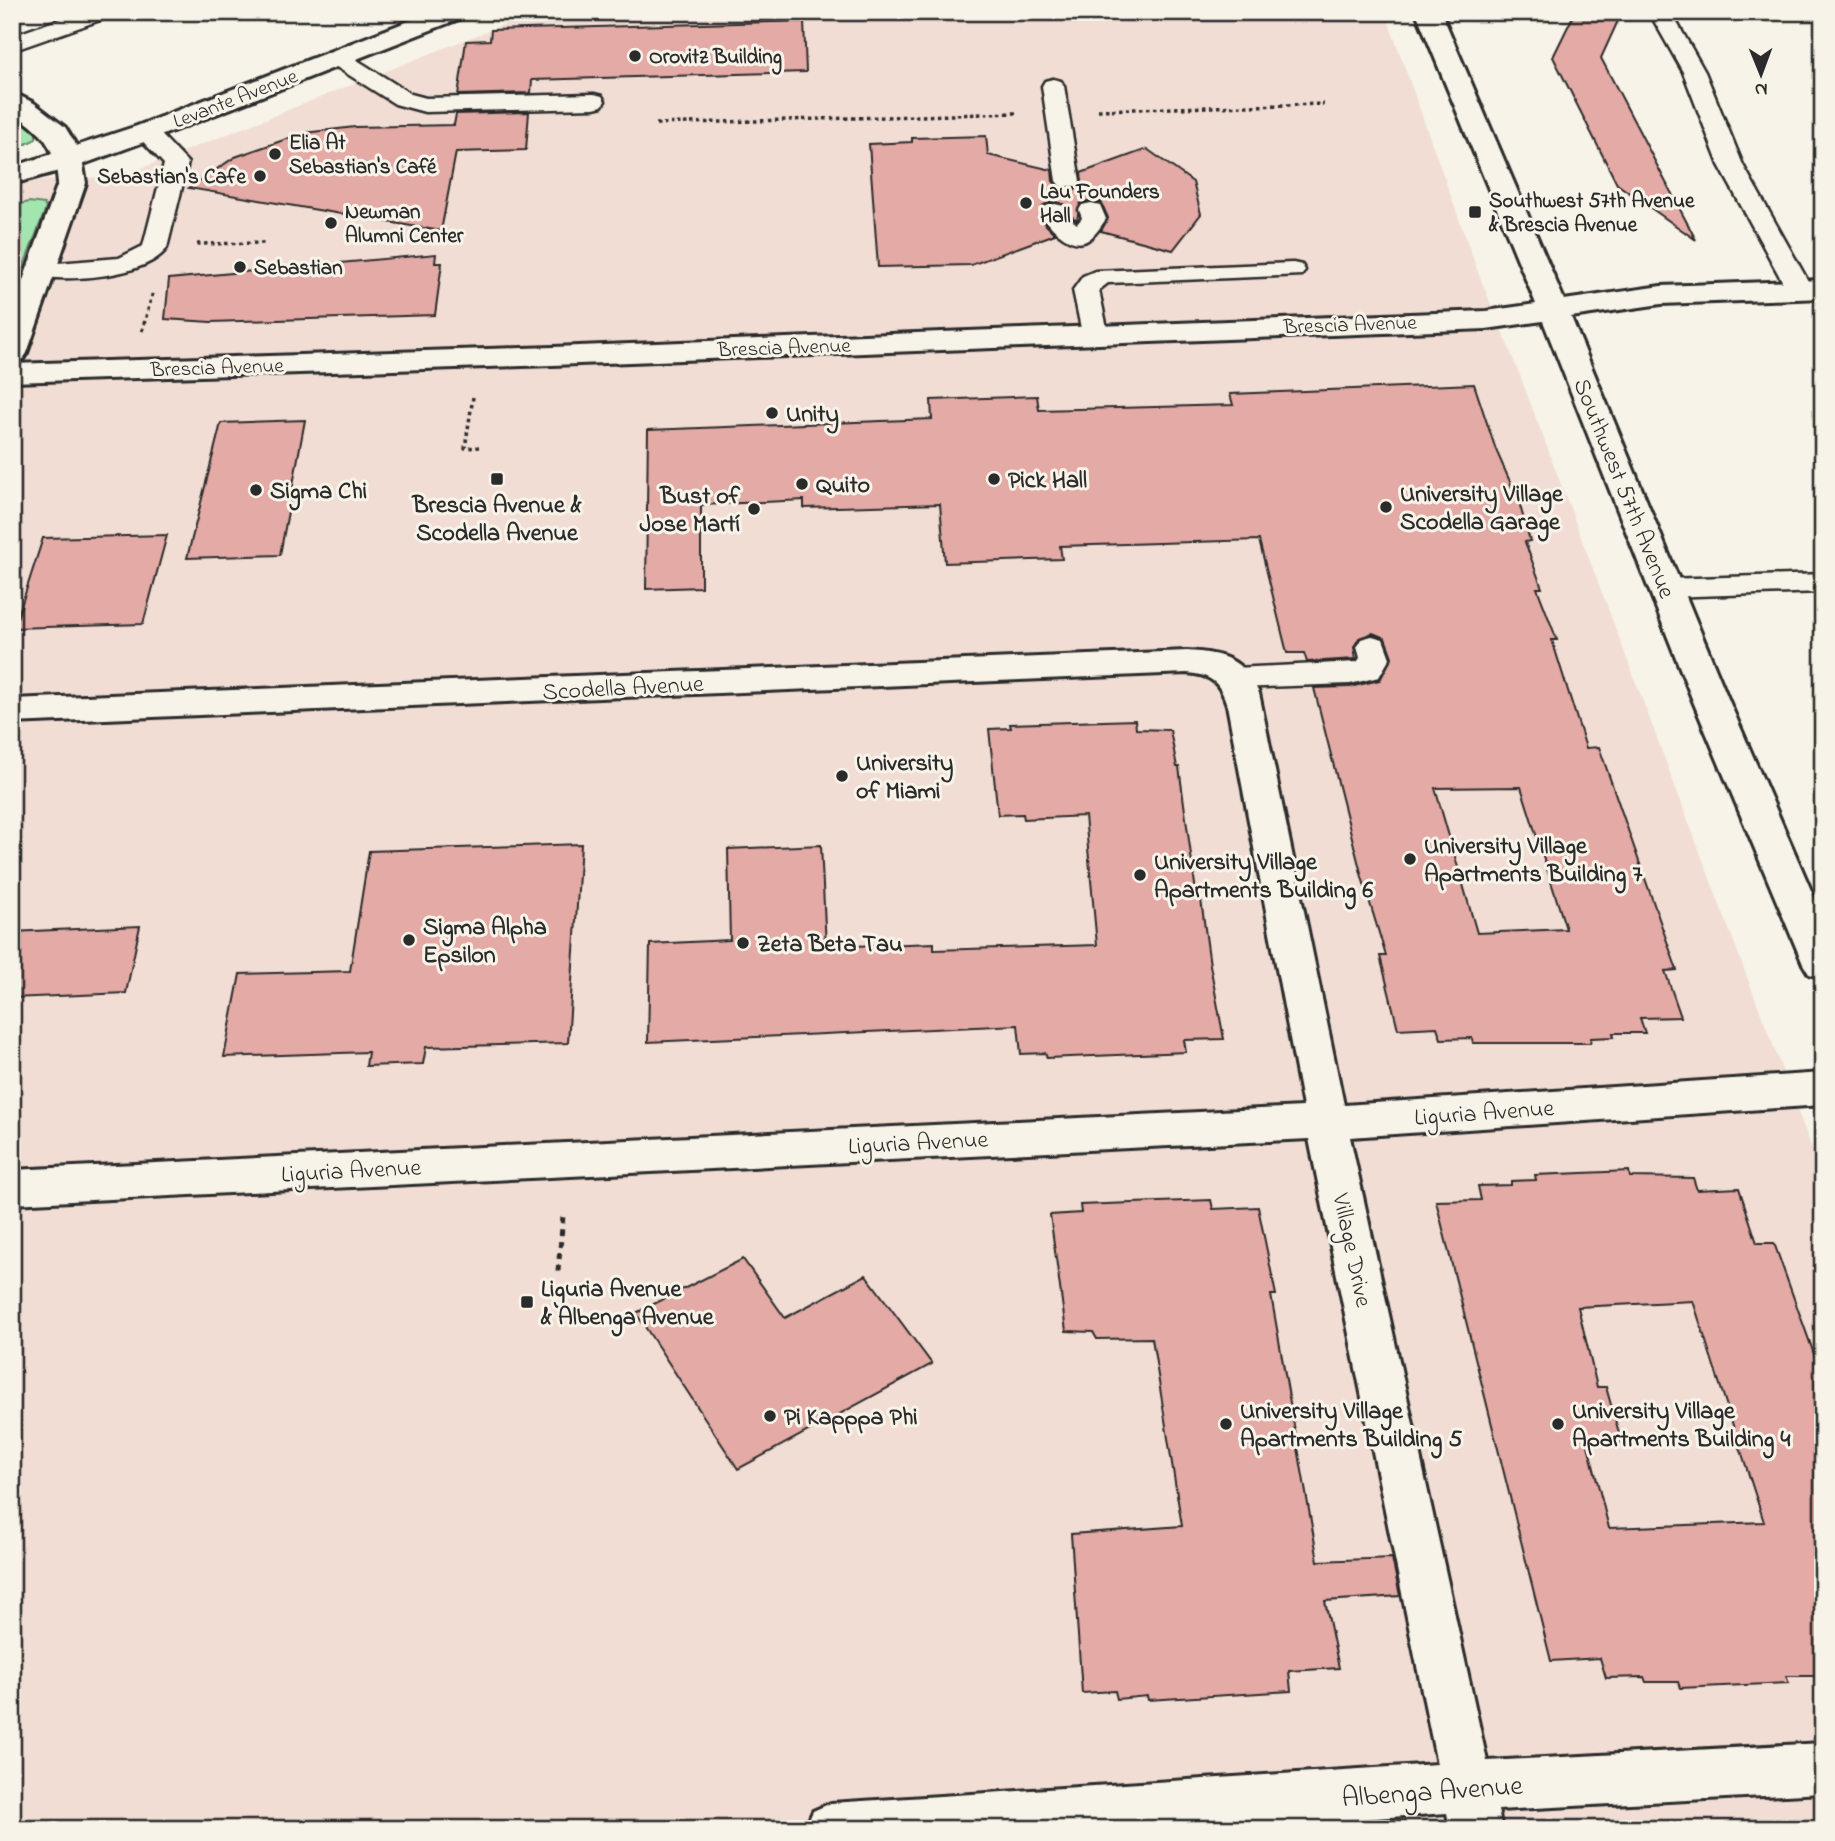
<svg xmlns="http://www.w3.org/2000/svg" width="1835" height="1841" font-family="'Indie Flower',sans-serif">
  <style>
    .built { fill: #f1ddd4 }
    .green { fill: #a2e5af; stroke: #66886d; stroke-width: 2 }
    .building { fill: #e4aaa5; stroke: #2b2b2b; stroke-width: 2; fill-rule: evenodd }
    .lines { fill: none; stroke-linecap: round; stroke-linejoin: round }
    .lane-casing { stroke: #2b2b2b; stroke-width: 5 }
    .street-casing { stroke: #2b2b2b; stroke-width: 6 }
    .secondary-casing { stroke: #2b2b2b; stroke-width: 6 }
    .path-far1 { stroke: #2b2b2b; stroke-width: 3.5; stroke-dasharray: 3.5 3.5; stroke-linecap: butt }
    .path { stroke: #2b2b2b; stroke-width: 5; stroke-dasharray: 6 6; stroke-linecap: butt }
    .lane { fill: #f7f3e8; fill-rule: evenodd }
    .street { fill: #f7f3e8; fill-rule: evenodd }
    .secondary { fill: #f7f3e8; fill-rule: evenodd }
    .poi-dot { fill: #2b2b2b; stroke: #f7f3e8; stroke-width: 2.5 }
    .labels { text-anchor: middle; stroke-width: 6; stroke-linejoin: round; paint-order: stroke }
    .far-poi-label { font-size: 21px; font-weight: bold; fill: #2b2b2b; stroke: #f7f3e8; text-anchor: start }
    .far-street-label { font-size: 21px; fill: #2b2b2b; stroke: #f7f3e8 }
    .poi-label { font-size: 24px; font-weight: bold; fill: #2b2b2b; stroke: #f7f3e8; text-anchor: start }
    .street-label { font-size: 24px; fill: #2b2b2b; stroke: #f7f3e8 }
    .near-street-label { font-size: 28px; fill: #2b2b2b; stroke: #f7f3e8 }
  </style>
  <rect width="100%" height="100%" fill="#f7f3e8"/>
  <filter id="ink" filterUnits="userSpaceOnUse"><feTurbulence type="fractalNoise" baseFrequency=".0143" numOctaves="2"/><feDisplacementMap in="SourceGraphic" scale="14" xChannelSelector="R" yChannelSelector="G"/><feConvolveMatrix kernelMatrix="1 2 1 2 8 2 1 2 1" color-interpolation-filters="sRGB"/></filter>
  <g filter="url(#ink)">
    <path class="built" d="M535,12H1385L1479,275L1519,373L1823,1178V1829H12V182L122,176Z"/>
    <g class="green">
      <path d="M12,114L36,132V139L26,144H12Z"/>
      <path d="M29,202L44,204L46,208L12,297C12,268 15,241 13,212L21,204Z"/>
    </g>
    <g class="building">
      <path d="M1575,12H1622L1601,58L1696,240L1617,184L1553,57Z"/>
      <path d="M804,21L806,72L532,80L531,93L458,95L466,41L490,40L491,30Z"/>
      <path d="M529,112L526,150L456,152L441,231L189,188L235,157L304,133L355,127L454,125L456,114Z"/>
      <path d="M986,136L988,155L1052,170L1053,181L1060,189H1076L1082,183L1081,173L1147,149L1193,182L1201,214L1173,250L1101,231L1108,218L1101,202L1090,200L1080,204L1077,220L1071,216L1066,205L1054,201L1044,205L1040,212L1046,225L1055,234L971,265L878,267L869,144L912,142V138Z"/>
      <path d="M436,254L435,263H442L435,315L211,322L165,319L169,279Z"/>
      <path d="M1474,384L1496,450L1519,502L1530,541L1525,542L1542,588H1537L1557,640H1552L1586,748L1599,747L1677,970L1665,971L1681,1017L1640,1018L1645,1033H1613L1614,1037L1591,1038L1590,1043H1473L1472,1038L1441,1039L1437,1027L1398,1029L1380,956H1386L1362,877L1314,688L1350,687L1380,680L1392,657L1385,638L1373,633L1359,638L1354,647L1356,659L1307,662L1304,653H1287L1259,540L1060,546L1062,559L945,563L940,504L804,508V500L701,505V587L646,589L648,430L932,419L931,400L1037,396L1039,410L1233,405L1230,394ZM1521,787L1566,929L1477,933L1435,788Z"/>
      <path d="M305,420L280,555L187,558L221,423Z"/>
      <path d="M167,535L143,624L14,628L43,538Z"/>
      <path d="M1135,720L1136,729L1170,730L1177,767H1179L1196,892H1200L1210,965L1224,1039L1184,1040L1186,1052L1047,1058L1045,1053L1021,1054L1018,1025L648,1042L650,944L730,940L728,849L821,845L826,947L934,943V950L1097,945L1085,816L1024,819L1023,814L998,815L989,729L1011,728L1010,724Z"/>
      <path d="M581,844L568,1043L426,1047L423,1064L366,1066L368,1052L224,1057L240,974L350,971L369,851Z"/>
      <path d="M140,926L126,993L12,998V932Z"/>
      <path d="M1629,1171L1630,1177L1693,1178L1697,1190L1739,1188L1757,1243H1774L1823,1379V1676H1786L1789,1683L1680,1688L1678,1682H1646L1644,1677L1606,1678L1600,1658L1551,1661L1436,1201L1481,1200L1478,1186L1511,1185V1181L1536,1180L1535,1175ZM1693,1301L1764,1522L1609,1528L1588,1445L1622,1444L1606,1387H1597L1578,1307Z"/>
      <path d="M1211,1200L1213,1209L1258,1207L1276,1295H1271L1318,1561L1392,1558L1400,1596L1325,1601L1339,1668L1289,1671L1291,1691L1148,1700L1147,1696L1117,1699L1115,1691L1082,1693L1071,1534L1182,1526L1152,1338L1097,1339L1093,1332L1066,1331L1050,1215L1081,1213L1080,1205Z"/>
      <path d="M743,1259L785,1318L866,1275L932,1364L738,1469L636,1313Z"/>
    </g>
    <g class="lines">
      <g class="lane-casing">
        <g id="lane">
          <path d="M80,12H112L109,17L12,51V36Z"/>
          <path d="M1649,12H1671L1705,72L1743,165L1813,290L1809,295L1800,298L1791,295L1787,290L1719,165L1683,72Z"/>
          <path d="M338,51L346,53L411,94L426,98L594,94L602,96L605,101L602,106L594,108L425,112L395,104L330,63L327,58L330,53Z"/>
          <path d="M1053,79L1061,81L1064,86L1080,181L1076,186H1060L1056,181L1042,86L1045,81Z"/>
          <path d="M146,125L154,127L188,163L167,248C147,277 66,283 33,275L30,270L33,265L119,258L143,246L164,164L134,132L138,127Z"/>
          <path d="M1091,203L1100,205L1106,219C1091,241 1082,252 1058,233C1050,226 1046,222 1043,211L1046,206L1055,204L1064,206L1069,218L1077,224L1082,218L1079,210L1082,205Z"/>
          <path d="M1293,263L1302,265L1305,270L1302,275L1108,283L1099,290L1108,333L1104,338L1095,341L1086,338L1082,333L1073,290L1083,276L1095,271Z"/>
          <path d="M1823,574V592L1665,597L1655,595L1651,588L1655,581L1665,579Z"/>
          <path d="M1372,636L1383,639L1390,658L1379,677L1350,684L1234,688L1223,685L1219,678L1223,671L1234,668L1357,662L1360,658L1357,646L1361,639Z"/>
        </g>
      </g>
      <g class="street-casing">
        <g id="street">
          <path d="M432,12H467L464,17L155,138L81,165L12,184V167L137,126Z"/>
          <path d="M1187,651C1224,653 1243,659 1259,693L1344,1105L1823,1073V1105L1350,1137L1487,1761L1823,1743V1793L1498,1810L1502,1829H1450L1447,1813L1218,1829H805L813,1811L831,1803L1437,1764L1309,1139L12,1204V1170L1303,1107L1227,705C1220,682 1211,675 1187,673L12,723V699Z"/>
        </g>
      </g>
      <g class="secondary-casing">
        <g id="secondary">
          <path d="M1416,12H1441L1564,300L1661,286L1823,280V298L1661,304L1571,317L1729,701L1823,918V978L1809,974L1803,964L1693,701L1543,321L1486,329L553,365L12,382V364L553,347L1486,311L1536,304Z"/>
          <path d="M12,92L34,103L65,127L81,153L86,183L27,353L23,359L12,362V311L58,183C55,144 43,133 12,112Z"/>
        </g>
      </g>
      <g class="path-far1">
        <path d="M1098,110L1324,104"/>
        <path d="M656,124L1016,113"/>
        <path d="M197,244L265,243"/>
        <path d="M142,331L153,292"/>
        <path d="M473,397L465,448L479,447"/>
      </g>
      <path class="path" d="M558,1271L563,1216"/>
      <use href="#lane" class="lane"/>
      <use href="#street" class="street"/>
      <use href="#secondary" class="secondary"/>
    </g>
  </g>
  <g class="poi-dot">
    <circle cx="635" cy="56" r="7"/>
    <circle cx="275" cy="154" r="7"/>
    <circle cx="260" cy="176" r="7"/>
    <circle cx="1026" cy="203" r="7"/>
    <rect x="1468" y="205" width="14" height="14" rx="3.5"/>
    <circle cx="331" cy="223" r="7"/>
    <circle cx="240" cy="267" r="7"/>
    <circle cx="772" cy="413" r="7"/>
    <rect x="490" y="472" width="14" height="14" rx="3.5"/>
    <circle cx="994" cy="479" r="7"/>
    <circle cx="802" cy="484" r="7"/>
    <circle cx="256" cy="490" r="7"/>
    <circle cx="1386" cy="507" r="7"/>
    <circle cx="754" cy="509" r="7"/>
    <circle cx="842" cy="776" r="7"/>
    <circle cx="1410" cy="859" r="7"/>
    <circle cx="1140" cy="875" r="7"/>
    <circle cx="409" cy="940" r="7"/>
    <circle cx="743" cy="943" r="7"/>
    <rect x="520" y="1295" width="14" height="14" rx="3.5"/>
    <circle cx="770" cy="1416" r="7"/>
    <circle cx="1226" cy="1424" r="7"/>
    <circle cx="1558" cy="1424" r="7"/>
  </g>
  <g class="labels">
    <g class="far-poi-label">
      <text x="649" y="63">Orovitz Building</text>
      <text x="289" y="149">Elia At<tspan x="289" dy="24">Sebastian's Café</tspan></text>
      <text x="246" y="183" text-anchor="end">Sebastian's Cafe</text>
      <text x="1040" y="198">Lau Founders<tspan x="1040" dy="24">Hall</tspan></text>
      <text x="1489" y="207">Southwest 57th Avenue<tspan x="1489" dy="24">&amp; Brescia Avenue</tspan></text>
      <text x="345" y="218">Newman<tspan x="345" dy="24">Alumni Center</tspan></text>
      <text x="254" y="274">Sebastian</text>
    </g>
    <g class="far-street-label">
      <text transform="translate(235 98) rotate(-21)" y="7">Levante Avenue</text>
      <text transform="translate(1350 324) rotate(-2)" y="7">Brescia Avenue</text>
      <text transform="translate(784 347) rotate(-2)" y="7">Brescia Avenue</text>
      <text transform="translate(217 367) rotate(-2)" y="7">Brescia Avenue</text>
    </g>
    <g class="poi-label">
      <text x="786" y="421">Unity</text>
      <text x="1008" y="487">Pick Hall</text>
      <text x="816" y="492">Quito</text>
      <text x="270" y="498">Sigma Chi</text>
      <text x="1400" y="501">University Village<tspan x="1400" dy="28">Scodella Garage</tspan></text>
      <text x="740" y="503" text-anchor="end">Bust of<tspan x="740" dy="28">Jose Martí</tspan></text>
      <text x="497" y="512" text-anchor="middle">Brescia Avenue &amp;<tspan x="497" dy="28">Scodella Avenue</tspan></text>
      <text x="856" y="770">University<tspan x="856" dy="28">of Miami</tspan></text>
      <text x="1424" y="853">University Village<tspan x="1424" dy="28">Apartments Building 7</tspan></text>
      <text x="1154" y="869">University Village<tspan x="1154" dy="28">Apartments Building 6</tspan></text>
      <text x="423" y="934">Sigma Alpha<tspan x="423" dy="28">Epsilon</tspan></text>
      <text x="757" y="951">Zeta Beta Tau</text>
      <text x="541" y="1296">Liguria Avenue<tspan x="541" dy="28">&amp; Albenga Avenue</tspan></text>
      <text x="1240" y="1418">University Village<tspan x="1240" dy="28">Apartments Building 5</tspan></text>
      <text x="1572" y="1418">University Village<tspan x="1572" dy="28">Apartments Building 4</tspan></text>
      <text x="784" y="1424">Pi Kapppa Phi</text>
    </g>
    <g class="street-label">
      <text transform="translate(1625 488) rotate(68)" y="8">Southwest 57th Avenue</text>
      <text transform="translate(623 687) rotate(-3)" y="8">Scodella Avenue</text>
      <text transform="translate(1484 1112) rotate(-4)" y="8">Liguria Avenue</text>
      <text transform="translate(918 1142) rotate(-3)" y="8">Liguria Avenue</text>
      <text transform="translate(351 1170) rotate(-3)" y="8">Liguria Avenue</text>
      <text transform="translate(1353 1250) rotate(78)" y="8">Village Drive</text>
    </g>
    <g class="near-street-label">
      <text transform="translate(1432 1790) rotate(-4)" y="10">Albenga Avenue</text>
    </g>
  </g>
  <rect width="1835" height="1841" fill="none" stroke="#f7f3e8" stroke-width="42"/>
  <rect x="21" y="21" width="1793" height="1799" fill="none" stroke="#2b2b2b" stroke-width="2.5" filter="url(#ink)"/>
  <g transform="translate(1761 74) rotate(179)" stroke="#f7f3e8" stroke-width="5" paint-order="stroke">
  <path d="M0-5L12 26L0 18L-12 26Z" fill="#2b2b2b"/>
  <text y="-10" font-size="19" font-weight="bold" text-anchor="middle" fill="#2b2b2b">N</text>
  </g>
</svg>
